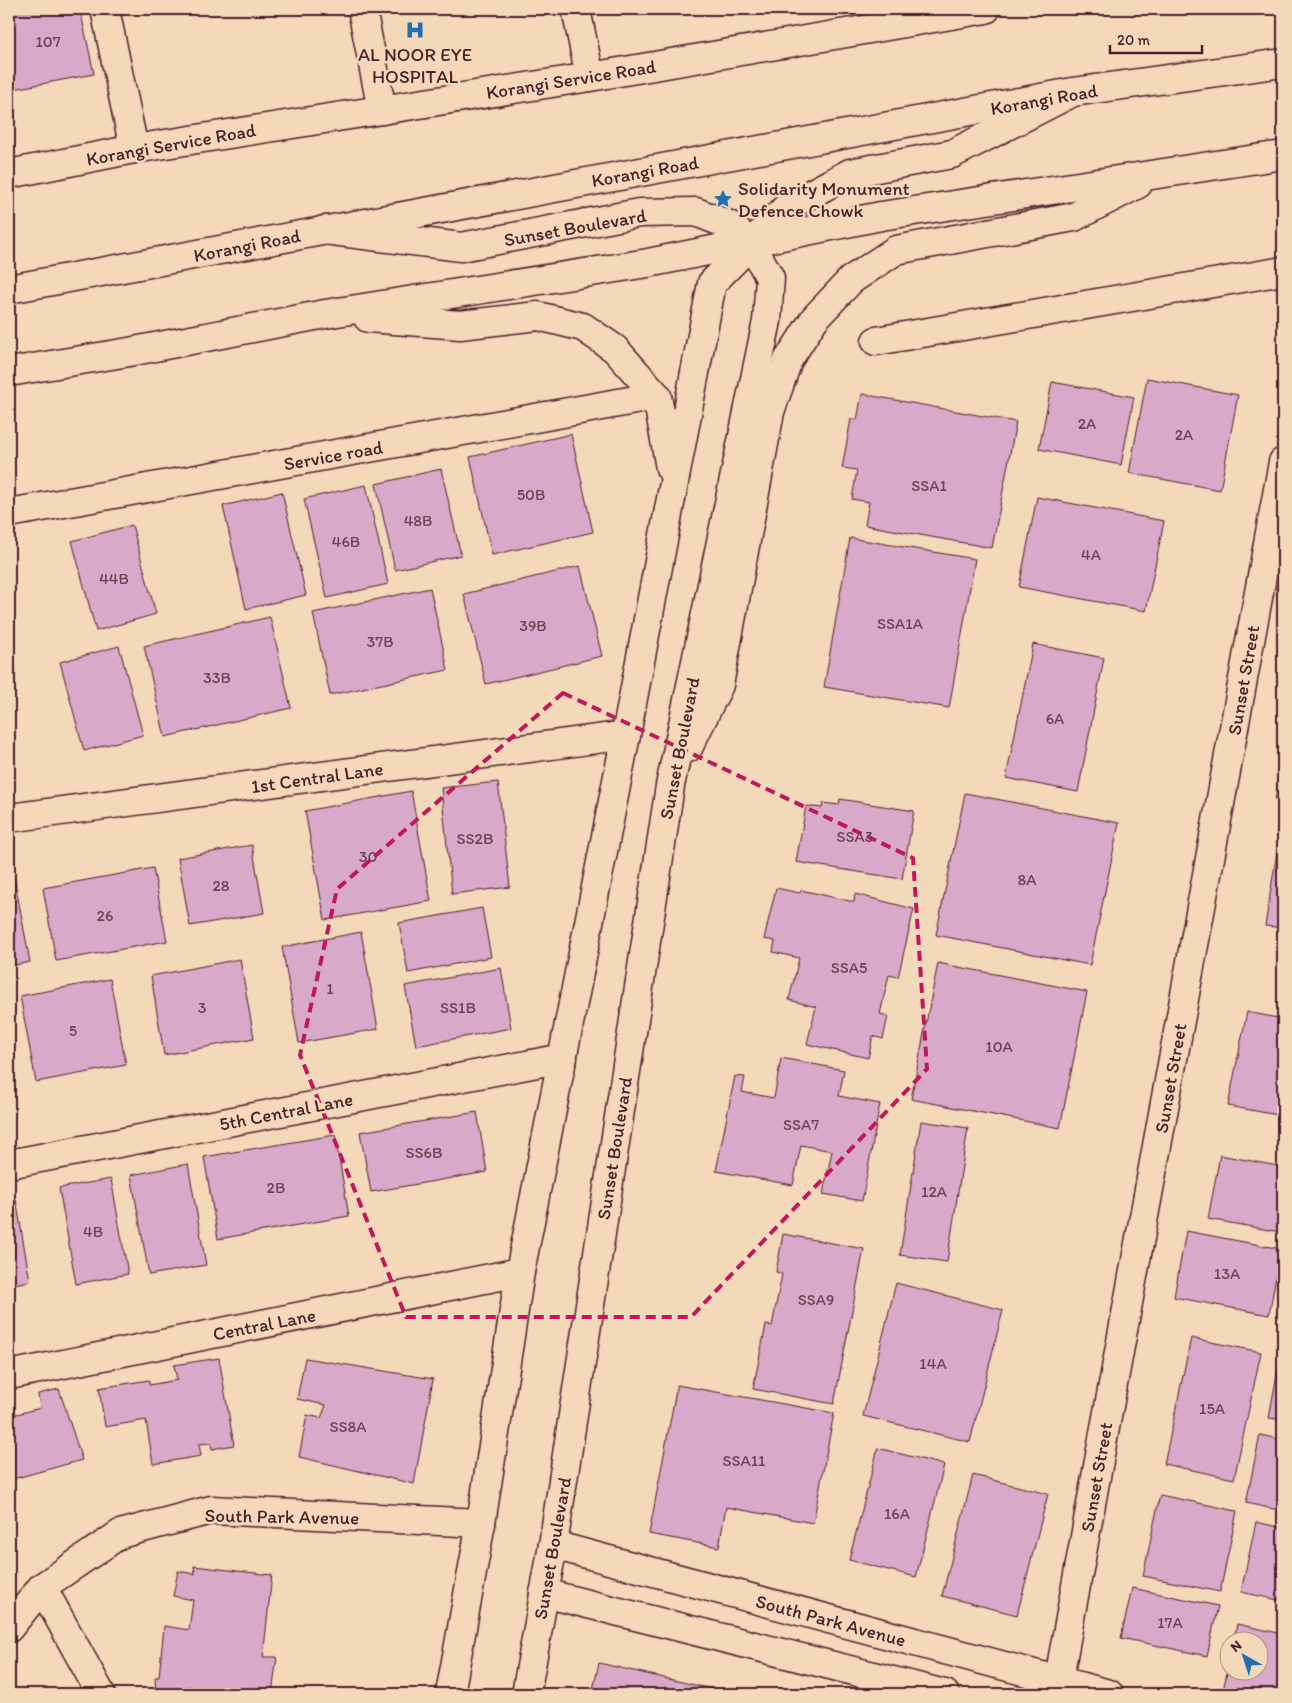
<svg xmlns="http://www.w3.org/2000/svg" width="1292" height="1703" font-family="Itim,sans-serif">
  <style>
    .building { fill: #d8a9c9; stroke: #4a1f2b }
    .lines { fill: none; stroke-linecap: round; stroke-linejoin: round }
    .minor-casing { stroke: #4a1f2b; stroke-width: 31 }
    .major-casing { stroke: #4a1f2b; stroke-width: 31 }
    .minor { stroke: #f4d8ba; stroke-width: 28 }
    .major { stroke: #f4d8ba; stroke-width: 28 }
    .marked { fill: none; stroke: #c2185b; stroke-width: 4; stroke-dasharray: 10 6; stroke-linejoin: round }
    .labels { text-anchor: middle; stroke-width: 5; stroke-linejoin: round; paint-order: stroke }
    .number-label { font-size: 16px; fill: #6e4252 }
    .poi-label { font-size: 19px; fill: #4a1f2b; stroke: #f4d8ba }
    .street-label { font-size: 19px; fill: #4a1f2b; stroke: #f4d8ba }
  </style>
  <rect width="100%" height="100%" fill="#f4d8ba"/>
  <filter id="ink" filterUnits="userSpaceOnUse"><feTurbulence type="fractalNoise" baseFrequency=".02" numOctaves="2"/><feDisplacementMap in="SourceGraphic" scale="10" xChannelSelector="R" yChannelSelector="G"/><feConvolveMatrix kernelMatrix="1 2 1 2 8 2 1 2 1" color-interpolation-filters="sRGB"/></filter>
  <g filter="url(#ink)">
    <g class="building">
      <path d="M9,9H80L94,74L9,90Z"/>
      <path d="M1147,378L1238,395L1220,490L1129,473Z"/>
      <path d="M1052,382L1134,397L1121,465L1039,449Z"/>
      <path d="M862,394L1016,422L992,548L865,525L869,502L852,499L857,470L842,468L851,419L857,420Z"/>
      <path d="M571,434L593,532L492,555L470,457Z"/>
      <path d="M441,469L461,555L395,570L376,484Z"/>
      <path d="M366,485L388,584L327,598L304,499Z"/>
      <path d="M282,492L306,595L246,609L223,506Z"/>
      <path d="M1037,497L1164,521L1146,611L1019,587Z"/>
      <path d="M132,525L156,614L96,631L72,541Z"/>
      <path d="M850,538L975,559L949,708L824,687Z"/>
      <path d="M580,566L602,656L486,684L464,594Z"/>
      <path d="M430,588L448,670L330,695L313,613Z"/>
      <path d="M270,617L291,708L165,737L144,646Z"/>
      <path d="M1033,644L1104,658L1078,792L1006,778Z"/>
      <path d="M119,646L143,735L84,751L60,662Z"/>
      <path d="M1283,758V803L1275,801Z"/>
      <path d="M498,782L510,887L452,894L441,788Z"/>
      <path d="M411,791L431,901L325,920L305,811Z"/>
      <path d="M965,793L1119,823L1090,965L936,935Z"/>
      <path d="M840,799L914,811L902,879L796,862L806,806L822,808L823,803L839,805Z"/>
      <path d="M1281,827L1283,828V928L1265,926Z"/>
      <path d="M252,845L264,913L190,926L178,858Z"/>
      <path d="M153,868L167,941L56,961L43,888Z"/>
      <path d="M14,876L30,962L9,966V877Z"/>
      <path d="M776,888L800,893L801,890L854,902L855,894L914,909L898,977L889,975L880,1014L888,1016L883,1039L873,1036L868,1058L807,1044L816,1007L789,1000L799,958L773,952L775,941L764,939Z"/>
      <path d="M482,908L491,957L408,973L399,923Z"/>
      <path d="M361,932L378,1029L299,1043L282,947Z"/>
      <path d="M240,959L254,1038L164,1055L151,976Z"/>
      <path d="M938,963L1087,992L1060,1128L911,1099Z"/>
      <path d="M501,968L511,1028L416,1046L405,986Z"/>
      <path d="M110,979L126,1065L36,1082L20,996Z"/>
      <path d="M1247,1012L1283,1019V1116L1228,1106Z"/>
      <path d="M781,1058L844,1070L839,1096L880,1104L862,1201L823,1194L832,1151L801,1145L793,1185L716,1171L735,1076L745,1077L742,1092L774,1098Z"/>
      <path d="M477,1112L487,1172L371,1192L360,1132Z"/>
      <path d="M921,1121L968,1128L947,1262L900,1255Z"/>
      <path d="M335,1135L349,1216L218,1239L204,1157Z"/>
      <path d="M1220,1155L1283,1167V1215L1280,1232L1208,1219Z"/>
      <path d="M188,1164L206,1265L149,1275L131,1175Z"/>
      <path d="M111,1179L128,1274L76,1284L59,1188Z"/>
      <path d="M16,1199L30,1281L9,1285V1201Z"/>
      <path d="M1186,1231L1281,1249L1269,1315L1174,1297Z"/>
      <path d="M783,1234L864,1249L834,1404L753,1389L766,1325L772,1326L782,1274L776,1272Z"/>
      <path d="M896,1283L1003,1310L970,1442L863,1416Z"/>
      <path d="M1191,1338L1261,1352L1234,1479L1164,1464Z"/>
      <path d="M1282,1347H1283V1420L1269,1418Z"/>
      <path d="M219,1358L234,1445L212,1449L211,1443L199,1444L201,1456L153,1464L146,1420L105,1427L99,1388L149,1380V1385L177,1380L174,1365Z"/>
      <path d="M305,1358L433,1379L414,1484L299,1457L307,1415L321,1418L326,1405L297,1399Z"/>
      <path d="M677,1385L834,1413L813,1523L726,1507L719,1547L649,1534Z"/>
      <path d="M59,1389L82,1460L9,1480V1416L40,1408L38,1394Z"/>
      <path d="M1260,1435L1283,1440V1511L1246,1503Z"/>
      <path d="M878,1448L944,1465L916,1577L849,1560Z"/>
      <path d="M973,1475L1048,1494L1017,1615L942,1596Z"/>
      <path d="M1160,1495L1237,1511L1220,1592L1143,1576Z"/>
      <path d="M1256,1522L1283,1528V1601L1241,1592Z"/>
      <path d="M194,1566L272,1575L263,1657H277L272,1694H193V1687H186L187,1694H156L155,1677H159L164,1626L189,1630L193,1600L173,1596L178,1571L195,1574Z"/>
      <path d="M1132,1588L1218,1606L1207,1656L1121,1638Z"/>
      <path d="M1237,1624L1283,1634V1694H1222L1230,1660V1670H1260V1640H1234Z"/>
      <path d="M599,1663L734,1694H592Z"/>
    </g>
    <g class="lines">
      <g class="minor-casing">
        <g id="minor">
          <path d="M105,9L134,149"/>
          <path d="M362,9L382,110"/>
          <path d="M576,9L590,77"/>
          <path d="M9,174L134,149L590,77L986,9"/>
          <path d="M876,341L1283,271"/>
          <path d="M9,513L657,396"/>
          <path d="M9,818L626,735"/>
          <path d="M9,1164L563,1058"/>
          <path d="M9,1375L520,1272"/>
          <path d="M553,1545L1109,1694"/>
          <path d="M42,1587L101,1694"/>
          <path d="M544,1593L945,1694"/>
          <path d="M9,1628L42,1587L120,1534L211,1510L481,1523"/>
          <path d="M1056,1694L1283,462"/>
        </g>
      </g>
      <g class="major-casing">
        <g id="major">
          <path d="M324,230L461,247L639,213L696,212L729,225L751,243L770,278L767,321L670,786L553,1545L526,1694"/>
          <path d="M9,289L1073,92L1283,63"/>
          <path d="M368,318L460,325L538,316L583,327L615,349L657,396L670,468"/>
          <path d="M9,372L129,352L325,314L648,263L881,216L1283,155"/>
          <path d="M688,748L719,685L770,412L788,360L815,318L851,280L896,250L1074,217L1138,184"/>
          <path d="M450,1694L481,1523L520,1272L626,735L712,283L788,206L850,173L952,154L1073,92"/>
        </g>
      </g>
      <use href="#minor" class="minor"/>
      <use href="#major" class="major"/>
    </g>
  </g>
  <path class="marked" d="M563,693L913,858L927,1069L691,1317H406L300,1055L337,889Z"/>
  <defs>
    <g id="hospital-bare" transform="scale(1.5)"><path d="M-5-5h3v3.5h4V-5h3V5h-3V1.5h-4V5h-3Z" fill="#1f6fb2" stroke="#f4d8ba" stroke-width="2.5" paint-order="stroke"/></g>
    <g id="sight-bare" transform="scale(1.5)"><path d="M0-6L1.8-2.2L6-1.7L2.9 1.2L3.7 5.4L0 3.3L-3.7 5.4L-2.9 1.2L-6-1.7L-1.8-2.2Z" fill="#1f6fb2" stroke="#f4d8ba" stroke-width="2.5" paint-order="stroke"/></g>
  </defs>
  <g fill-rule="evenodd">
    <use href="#hospital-bare" x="415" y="30"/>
    <use href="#sight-bare" x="723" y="199"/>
  </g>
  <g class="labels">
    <g class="number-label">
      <text x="48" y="47">107</text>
      <text x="1087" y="429">2A</text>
      <text x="1184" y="440">2A</text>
      <text x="929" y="491">SSA1</text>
      <text x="531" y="500">50B</text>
      <text x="418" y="526">48B</text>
      <text x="346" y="547">46B</text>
      <text x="1091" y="560">4A</text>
      <text x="114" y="584">44B</text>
      <text x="900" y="629">SSA1A</text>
      <text x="533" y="631">39B</text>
      <text x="380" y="647">37B</text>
      <text x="217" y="683">33B</text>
      <text x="1055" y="724">6A</text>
      <text x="855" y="842">SSA3</text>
      <text x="475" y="844">SS2B</text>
      <text x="368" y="862">30</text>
      <text x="1027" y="885">8A</text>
      <text x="221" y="891">28</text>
      <text x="105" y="921">26</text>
      <text x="849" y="973">SSA5</text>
      <text x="330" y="994">1</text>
      <text x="202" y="1013">3</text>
      <text x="458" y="1013">SS1B</text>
      <text x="73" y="1036">5</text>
      <text x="999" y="1052">10A</text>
      <text x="801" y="1130">SSA7</text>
      <text x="424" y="1158">SS6B</text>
      <text x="276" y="1193">2B</text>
      <text x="934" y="1197">12A</text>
      <text x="93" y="1237">4B</text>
      <text x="1227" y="1279">13A</text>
      <text x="816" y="1305">SSA9</text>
      <text x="933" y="1369">14A</text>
      <text x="1212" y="1414">15A</text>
      <text x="348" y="1432">SS8A</text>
      <text x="744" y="1466">SSA11</text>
      <text x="897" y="1519">16A</text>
      <text x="1170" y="1628">17A</text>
    </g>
    <g class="poi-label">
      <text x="415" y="61">AL NOOR EYE<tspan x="415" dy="22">HOSPITAL</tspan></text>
      <text x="738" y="195" text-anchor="start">Solidarity Monument<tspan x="738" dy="22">Defence Chowk</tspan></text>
    </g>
    <g class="street-label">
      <text transform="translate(571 79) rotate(-9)" y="7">Korangi Service Road</text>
      <text transform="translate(1044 99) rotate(-10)" y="7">Korangi Road</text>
      <text transform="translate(171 144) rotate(-10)" y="7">Korangi Service Road</text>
      <text transform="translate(645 171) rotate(-10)" y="7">Korangi Road</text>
      <text transform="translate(575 227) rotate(-10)" y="7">Sunset Boulevard</text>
      <text transform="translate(247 245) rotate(-11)" y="7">Korangi Road</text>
      <text transform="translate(333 455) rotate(-10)" y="7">Service road</text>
      <text transform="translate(1243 680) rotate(-80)" y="7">Sunset Street</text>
      <text transform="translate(679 748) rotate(-79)" y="7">Sunset Boulevard</text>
      <text transform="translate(317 777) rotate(-8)" y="7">1st Central Lane</text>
      <text transform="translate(1170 1078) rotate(-80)" y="7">Sunset Street</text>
      <text transform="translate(286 1111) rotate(-11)" y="7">5th Central Lane</text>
      <text transform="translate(614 1148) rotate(-81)" y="7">Sunset Boulevard</text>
      <text transform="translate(264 1324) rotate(-11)" y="7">Central Lane</text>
      <text transform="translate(1096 1477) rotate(-80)" y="7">Sunset Street</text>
      <text transform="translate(282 1516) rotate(1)" y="7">South Park Avenue</text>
      <text transform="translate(552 1548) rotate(-80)" y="7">Sunset Boulevard</text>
      <text transform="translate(831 1620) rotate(15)" y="7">South Park Avenue</text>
    </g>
  </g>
  <rect width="1292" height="1703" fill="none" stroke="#f4d8ba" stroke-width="30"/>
  <rect x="15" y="15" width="1262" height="1673" fill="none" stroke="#4a1f2b" stroke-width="2" filter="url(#ink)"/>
  <g transform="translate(1244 1656) rotate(321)"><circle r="24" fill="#f4d8ba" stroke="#b08e81"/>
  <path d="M0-4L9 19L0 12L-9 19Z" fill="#1f6fb2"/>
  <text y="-8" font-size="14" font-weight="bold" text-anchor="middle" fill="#4a1f2b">N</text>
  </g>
  <path d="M1110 45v8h92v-8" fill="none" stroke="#4a1f2b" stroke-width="2.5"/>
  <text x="1117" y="45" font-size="15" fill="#4a1f2b" stroke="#f4d8ba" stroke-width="4" paint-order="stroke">20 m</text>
</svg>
